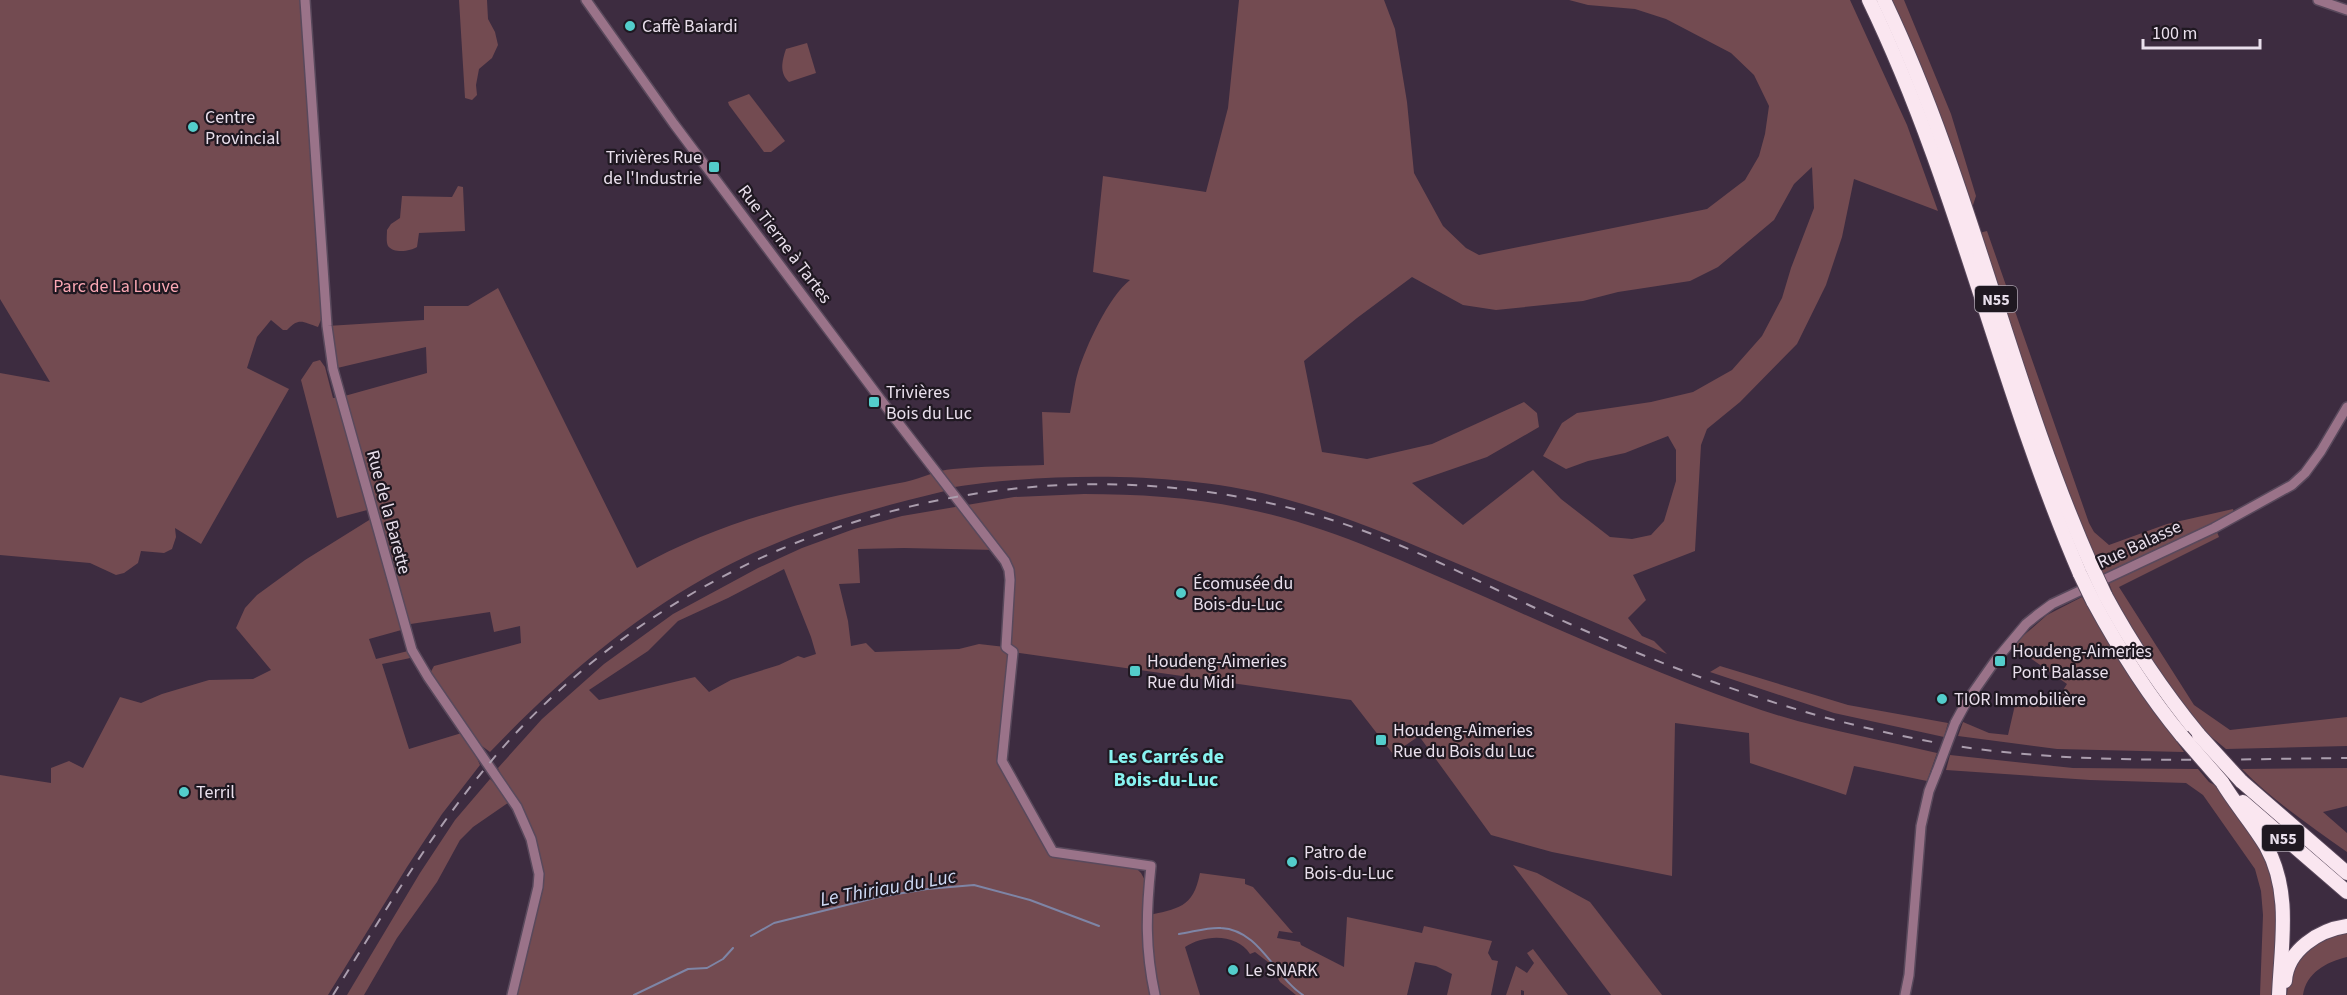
<svg xmlns="http://www.w3.org/2000/svg" width="2347" height="995" font-family="'Source Sans 3',sans-serif">
  <style>
    .green { fill: #734b51; fill-rule: evenodd }
    .lines { fill: none; stroke-linecap: round; stroke-linejoin: round }
    .stream { stroke: #7e85a6; stroke-width: 2 }
    .minor-casing { stroke: #59495c; stroke-width: 12 }
    .highway-casing { stroke: #59495c; stroke-width: 16 }
    .minor { stroke: #9a7389; stroke-width: 9 }
    .highway { stroke: #fae6f0; stroke-width: 14 }
    .rail { stroke: #ab9eae; stroke-width: 2; stroke-dasharray: 10 10; stroke-linecap: butt }
    .minor-bridge-casing { stroke: #59495c; stroke-width: 12; stroke-linecap: butt }
    .highway-bridge-casing { stroke: #59495c; stroke-width: 16; stroke-linecap: butt }
    .minor-bridge { stroke: #9a7389; stroke-width: 9 }
    .highway-bridge { stroke: #fae6f0; stroke-width: 14 }
    .poi-dot { fill: #53cdcb; stroke: #1f1821; stroke-width: 2 }
    .labels { text-anchor: middle; stroke-width: 4.5; stroke-linejoin: round; paint-order: stroke }
    .shield { fill: #1f1821; stroke: #aca3af; stroke-width: 1.5 }
    .shield-label { font-size: 16px; font-weight: bold; fill: #e9dfec }
    .poi-label { font-size: 18px; fill: #e9dfec; stroke: #1f1821; text-anchor: start }
    .street-label { font-size: 18px; fill: #e9dfec; stroke: #1f1821 }
    .park-label { font-size: 18px; fill: #fba8b4; stroke: #1f1821 }
    .neighbourhood-label { font-size: 20px; font-weight: bold; fill: #87f3f0; stroke: #1f1821 }
    .water-label { font-size: 20px; font-style: italic; fill: #cfdaf5; stroke: #1f1821 }
  </style>
  <rect width="100%" height="100%" fill="#3d2c40"/>
  <g class="green">
    <path d="M0,0H305L326,308L318,327C303,322 299,317 287,330H283L271,320L257,337L247,368L289,389L201,544L175,528L176,537L172,549L164,553L141,551L138,563L124,573L116,575L90,563L0,555V373L50,382L0,299Z"/>
    <path d="M459,0H487L488,19L495,32L498,45L492,58L479,69L476,85L477,95L472,100L465,98Z"/>
    <path d="M1239,0H1384L1395,29L1407,102L1414,173L1443,226L1466,248L1479,255L1707,209L1745,180L1759,156L1765,134L1769,106L1754,75L1731,53L1666,19L1635,9L1588,5L1569,0H1850L1907,125L1938,211L1854,179L1842,237L1826,285L1797,344L1740,402L1707,429L1701,445L1695,551L1633,575L1646,600L1628,618L1642,636L1654,641L1667,654C1599,624 1531,595 1463,566C1405,541 1347,516 1285,499C1187,471 1048,472 948,488L937,476L945,491C869,509 791,532 721,569C633,616 559,680 490,752L466,734L480,765L442,814L407,867L328,995H0V775L51,783V768L69,761L83,768L120,697L141,703L162,694L209,680L253,679L271,670L236,628L245,608L257,595L305,560L374,517L371,509L337,518L301,380L313,362L320,360L325,367L333,398L341,397L427,373L426,347L333,369L327,326L424,320V306H468L498,288L637,568C722,520 809,500 905,482C921,479 936,470 953,469C983,466 1014,466 1044,465L1042,412L1070,413C1073,400 1074,385 1078,372C1086,346 1109,296 1130,280L1093,272L1103,176L1206,192L1228,108ZM1812,167L1814,208L1791,268L1782,298L1762,336L1732,370L1693,392L1651,402L1577,413L1562,423L1543,456L1566,469L1588,461L1625,453L1668,436L1676,450V481L1664,521L1651,535L1632,539L1610,537L1561,499L1533,470L1463,525L1412,483L1487,457L1539,427L1537,413L1524,402L1432,444L1367,459L1322,452L1304,361L1357,318L1412,277L1463,305L1496,310L1583,301L1618,292L1690,281L1718,267L1774,220L1794,184ZM490,612L494,632L520,626L521,643L434,666L428,677L465,732L409,749L382,664L415,657L412,650L376,659L369,639L405,629L404,625Z"/>
    <path d="M1892,0H1904L1951,114L1976,196L1971,211L1901,19Z"/>
    <path d="M807,43L816,73L789,82C779,73 782,61 786,49Z"/>
    <path d="M749,94L785,141L771,152H764L729,105L728,102Z"/>
    <path d="M458,186L463,187L465,231L419,233L417,247C411,251 394,254 388,246C386,242 387,235 387,230L391,224L400,218L402,196L452,197Z"/>
    <path d="M1987,231L2089,523L2094,532L2109,545L2167,524L2233,509L2234,513L2104,575L2081,530L2063,483L1979,233Z"/>
    <path d="M1084,494C1137,494 1190,497 1242,508C1324,524 1400,560 1476,593C1564,632 1653,672 1744,704C1806,727 1873,738 1937,753L1927,781L1854,766L1846,795L1750,763L1749,733L1675,723L1672,876L1552,852L1491,835L1419,736L1393,754L1351,700L1013,652L1002,761L1053,852L1131,863L1141,873L1149,888L1146,916C1178,908 1193,909 1200,873L1245,879V884L1253,887L1293,933L1279,931L1277,938L1300,942L1301,945L1344,967L1347,917L1422,933L1424,926L1492,941L1488,953L1492,960L1498,961L1491,995H1447L1452,974L1436,966L1415,962L1407,995H1296L1280,982L1268,962L1255,952L1250,954C1237,933 1204,934 1185,947L1200,995H512L535,903L536,859L512,800L473,827L460,840L437,882L397,938L364,995H347L420,873L455,820L490,779L511,798L498,768L542,719L604,664L673,614L758,568L802,548L854,529L902,516L1014,497ZM904,548L997,550L1010,580L1005,647L979,644L959,649L875,652L866,643L851,646L848,621L839,584L860,583L858,549ZM784,569L811,637L816,654L804,658L798,656L779,665L731,680L709,692L695,677L599,700L589,690L648,651L678,621L728,598Z"/>
    <path d="M2217,532L2219,537L2119,587L2194,705L2230,730L2347,717V746L2226,749L2199,727L2168,688L2113,600L2112,591L2109,583Z"/>
    <path d="M2082,597L2136,684L2184,752L2057,749L1958,736L1963,722L1989,733L2008,735L2015,705L2052,707L2067,684L2009,643L2023,636L2047,615Z"/>
    <path d="M1720,666L1848,705L1948,723L1944,737L1834,713L1710,672Z"/>
    <path d="M1950,755L2073,768L2198,769L2209,782L2218,787L2250,830L2270,865L2280,915L2276,995H2260L2263,915L2261,891L2255,869L2203,795L2186,783L2090,780L1946,770Z"/>
    <path d="M2347,768V806L2323,812L2347,833V852C2311,826 2273,801 2242,769Z"/>
    <path d="M1513,865L1537,873L1590,902L1662,995H1611Z"/>
    <path d="M2347,932V957C2326,962 2306,973 2303,995H2287C2289,963 2314,935 2347,932Z"/>
    <path d="M1533,949L1568,995H1524V991L1521,990V995H1506L1516,966L1527,973L1534,963L1527,953Z"/>
  </g>
  <g class="lines">
    <g class="stream">
      <path d="M1179,934C1193,932 1208,927 1221,928C1260,930 1274,976 1303,995"/>
      <path d="M751,936L774,923L879,897L927,889L974,885L1030,900L1099,926"/>
      <path d="M634,995L688,969L707,968L723,959L733,948"/>
    </g>
    <g class="minor-casing">
      <g id="minor">
        <path d="M305,0L327,326L333,369L412,650L428,677L517,807L531,839L539,874L538,887L512,995"/>
        <path d="M586,0L674,124L893,416L1005,561L1009,570L1010,580L1006,647L1013,652L1002,761L1053,852L1151,866C1146,913 1145,949 1155,995"/>
        <path d="M2318,0L2347,10"/>
        <path d="M1955,723L1967,701L1995,661L2026,624L2037,615L2052,604L2086,588L2214,528L2292,485L2305,473L2321,451L2347,407"/>
        <path d="M1905,995L1909,975L1921,826L1929,791L1937,771"/>
      </g>
    </g>
    <g class="highway-casing">
      <g id="highway">
        <path d="M1869,0C1958,184 1999,386 2080,574"/>
        <path d="M1884,0C1971,182 2010,383 2092,567"/>
        <path d="M2105,595C2132,645 2163,691 2199,735"/>
        <path d="M2093,601C2119,649 2147,694 2182,736"/>
        <path d="M2241,781L2347,873"/>
        <path d="M2222,782C2235,804 2253,824 2266,846C2292,892 2281,945 2279,995"/>
        <path d="M2243,802L2347,892"/>
        <path d="M2285,981C2287,950 2319,930 2347,926"/>
      </g>
    </g>
    <use href="#minor" class="minor"/>
    <use href="#highway" class="highway"/>
    <path class="rail" d="M333,995C389,905 443,812 515,734C717,518 1036,432 1319,516C1407,542 1487,587 1570,624C1653,661 1739,694 1827,718C1881,732 1938,745 1994,751C2111,764 2230,759 2347,758"/>
    <g class="minor-bridge-casing">
      <path id="minor-bridge" d="M1937,771L1955,723"/>
    </g>
    <g class="highway-bridge-casing">
      <g id="highway-bridge">
        <path d="M2092,567L2105,595"/>
        <path d="M2080,574L2093,601"/>
        <path d="M2199,735L2241,781"/>
        <path d="M2182,736L2222,782"/>
      </g>
    </g>
    <use href="#minor-bridge" class="minor-bridge"/>
    <use href="#highway-bridge" class="highway-bridge"/>
  </g>
  <g class="poi-dot">
    <circle cx="630" cy="26" r="6"/>
    <circle cx="193" cy="127" r="6"/>
    <rect x="708" y="161" width="12" height="12" rx="3"/>
    <rect x="868" y="396" width="12" height="12" rx="3"/>
    <circle cx="1181" cy="593" r="6"/>
    <rect x="1994" y="655" width="12" height="12" rx="3"/>
    <rect x="1129" y="665" width="12" height="12" rx="3"/>
    <circle cx="1942" cy="699" r="6"/>
    <rect x="1375" y="734" width="12" height="12" rx="3"/>
    <circle cx="184" cy="792" r="6"/>
    <circle cx="1292" cy="862" r="6"/>
    <circle cx="1233" cy="970" r="6"/>
  </g>
  <g class="labels">
    <g class="shield">
      <rect x="1975" y="286" width="42" height="26" rx="4.5"/>
      <rect x="2262" y="825" width="42" height="26" rx="4.5"/>
    </g>
    <g class="shield-label">
      <text x="1996" y="305">N55</text>
      <text x="2283" y="844">N55</text>
    </g>
    <g class="poi-label">
      <text x="642" y="32">Caffè Baiardi</text>
      <text x="205" y="123">Centre<tspan x="205" dy="21">Provincial</tspan></text>
      <text x="702" y="163" text-anchor="end">Trivières Rue<tspan x="702" dy="21">de l'Industrie</tspan></text>
      <text x="886" y="398">Trivières<tspan x="886" dy="21">Bois du Luc</tspan></text>
      <text x="1193" y="589">Écomusée du<tspan x="1193" dy="21">Bois-du-Luc</tspan></text>
      <text x="2012" y="657">Houdeng-Aimeries<tspan x="2012" dy="21">Pont Balasse</tspan></text>
      <text x="1147" y="667">Houdeng-Aimeries<tspan x="1147" dy="21">Rue du Midi</tspan></text>
      <text x="1954" y="705">TIOR Immobilière</text>
      <text x="1393" y="736">Houdeng-Aimeries<tspan x="1393" dy="21">Rue du Bois du Luc</tspan></text>
      <text x="196" y="798">Terril</text>
      <text x="1304" y="858">Patro de<tspan x="1304" dy="21">Bois-du-Luc</tspan></text>
      <text x="1245" y="976">Le SNARK</text>
    </g>
    <g class="street-label">
      <text transform="translate(785 244) rotate(53)" y="6">Rue Tierne à Tartes</text>
      <text transform="translate(389 512) rotate(75)" y="6">Rue de la Barette</text>
      <text transform="translate(2139 544) rotate(-25)" y="6">Rue Balasse</text>
    </g>
    <g class="park-label">
      <text x="116" y="292">Parc de La Louve</text>
    </g>
    <g class="neighbourhood-label">
      <text x="1166" y="763">Les Carrés de<tspan x="1166" dy="23">Bois-du-Luc</tspan></text>
    </g>
    <g class="water-label">
      <text transform="translate(888 887) rotate(-10)" y="7">Le Thiriau du Luc</text>
    </g>
  </g>
  <path d="M2143 39v9h117v-9" fill="none" stroke="#e9dfec" stroke-width="3"/>
  <text x="2152" y="39" font-size="18" fill="#e9dfec" stroke="#1f1821" stroke-width="4.5" paint-order="stroke">100 m</text>
</svg>
